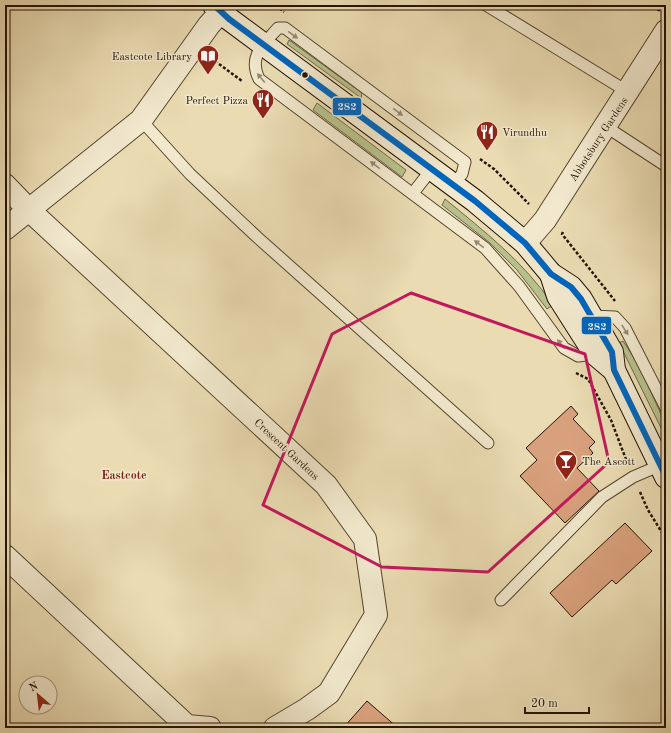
<svg xmlns="http://www.w3.org/2000/svg" width="671" height="733" font-family="'Old Standard TT',serif">
  <style>
    .green { fill: #b7c08c; stroke: #6e6a46 }
    .building { fill: #d8a07c; stroke: #241300 }
    .lines { fill: none; stroke-linecap: round; stroke-linejoin: round }
    .lane-casing { stroke: #56452c; stroke-width: 13 }
    .street-casing { stroke: #56452c; stroke-width: 24 }
    .secondary-casing { stroke: #241300; stroke-width: 24 }
    .path { stroke: #241300; stroke-width: 2.5; stroke-dasharray: 3 2; stroke-linecap: butt }
    .lane { stroke: #f1e8cd; stroke-width: 11 }
    .street { stroke: #f1e8cd; stroke-width: 22 }
    .secondary { stroke: #f1e8cd; stroke-width: 22 }
    .bus-1-casing { stroke: #f1e8cd; stroke-width: 9 }
    .bus-1 { stroke: #0065bd; stroke-width: 6 }
    .oneway { fill: #958871 }
    .marked { fill: none; stroke: #c2185b; stroke-width: 3; stroke-linejoin: round }
    .bus-dot { fill: #241300; stroke: #f1e8cd; stroke-width: 1.5 }
    .labels { text-anchor: middle; stroke-width: 3; stroke-linejoin: round; paint-order: stroke }
    .poi-label { font-size: 11px; fill: #241300; stroke: #f1e8cd; text-anchor: end }
    .street-label { font-size: 11px; fill: #241300; stroke: #f1e8cd }
    .neighbourhood-label { font-size: 12px; font-weight: bold; fill: #7a1f14; stroke: #f1e8cd }
    .line-badge { stroke: #f1e8cd; stroke-width: 1.5 }
    .badge-label { font-size: 11px; text-anchor: middle; font-weight: bold; fill: #fff }
  </style>
  <rect width="100%" height="100%" fill="#eadbb2"/>
  <filter id="stains"><feTurbulence type="fractalNoise" baseFrequency=".005" numOctaves="4"/><feColorMatrix values="0 0 0 0 .2 0 0 0 0 .09 0 0 0 0 .02 0 0 0 .5 -.17"/></filter>
  <radialGradient id="worn" r=".72"><stop offset=".6" stop-color="#630" stop-opacity="0"/><stop offset="1" stop-color="#630" stop-opacity=".3"/></radialGradient>
  <g class="green">
    <path d="M289,40L362,93L361,98L287,44Z"/>
    <path d="M317,103L406,170L402,177L313,110Z"/>
    <path d="M445,199C484,231 524,262 553,305L547,309L517,270L490,243L442,205Z"/>
    <path d="M623,341L638,364L666,425V438L619,343Z"/>
  </g>
  <g class="building">
    <path d="M571,406L578,414L573,419L595,442L589,448L593,453L577,468L599,491L565,523L520,476L537,460L526,448Z"/>
    <path d="M625,523L652,551L616,584L612,580L572,617L550,593Z"/>
    <path d="M367,701L398,728L344,727Z"/>
  </g>
  <g class="lines">
    <g class="lane-casing">
      <g id="lane">
        <path d="M486,5L628,92"/>
        <path d="M141,120L190,174L257,237L488,443"/>
        <path d="M605,126L666,166"/>
        <path d="M453,185L462,174L465,162L285,28H278C263,45 248,56 259,79L485,248L519,286L564,348L578,356L595,354"/>
        <path d="M413,193L431,170"/>
        <path d="M592,316L615,317L625,328L666,408"/>
        <path d="M501,600L602,497L633,477L661,465"/>
      </g>
    </g>
    <g class="street-casing">
      <g id="street">
        <path d="M5,185L29,210L326,485L365,539L376,615L329,693L307,709L275,728"/>
        <path d="M5,229L141,120L209,25L227,5"/>
        <path d="M525,243L545,220L666,31"/>
        <path d="M5,556L187,726L210,728"/>
      </g>
    </g>
    <g class="secondary-casing">
      <g id="secondary">
        <path d="M214,5L229,19L475,201L525,243L551,274L571,287L581,299L612,352L614,370L666,477"/>
        <path d="M551,274L558,296L595,354L614,370"/>
      </g>
    </g>
    <g class="path">
      <path d="M276,5L284,12"/>
      <path d="M658,11L662,5"/>
      <path d="M211,58L242,81"/>
      <path d="M480,159L494,169L529,204"/>
      <path d="M563,232L562,234L615,301"/>
      <path d="M576,373L588,379L611,420L627,462"/>
      <path d="M640,492L648,510L666,539"/>
    </g>
    <use href="#lane" class="lane"/>
    <use href="#street" class="street"/>
    <use href="#secondary" class="secondary"/>
    <g class="bus-1-casing">
      <path id="bus-1" d="M214,5L229,19L475,201L525,243L551,274L571,287L581,299L612,352L614,370L666,477"/>
    </g>
    <use href="#bus-1" class="bus-1"/>
  </g>
  <defs><path id="oneway-solid" d="M-6-.8H1V-3.2L6.5 0L1 3.2V.8H-6Z"/></defs>
  <g class="oneway">
    <use href="#oneway-solid" transform="translate(293 35) rotate(36)"/>
    <use href="#oneway-solid" transform="translate(261 78) rotate(-130)"/>
    <use href="#oneway-solid" transform="translate(398 112) rotate(37)"/>
    <use href="#oneway-solid" transform="translate(375 165) rotate(-143)"/>
    <use href="#oneway-solid" transform="translate(479 244) rotate(-143)"/>
    <use href="#oneway-solid" transform="translate(625 330) rotate(58)"/>
    <use href="#oneway-solid" transform="translate(561 344) rotate(-129)"/>
  </g>
  <path class="marked" d="M411,293L585,354L609,462L488,572L382,567L263,505L332,334Z"/>
  <defs>
    <g id="library-pin" transform="scale(1.15)"><path d="M0 17L-7.5 6A9.5 9.5 0 1 1 7.5 6Z" fill="#8f2418" stroke="#f1e8cd"/><path d="M-6-4Q-3-5.5-.7-3.5V5Q-3 3-6 4ZM6-4Q3-5.5 .7-3.5V5Q3 3 6 4Z" fill="#fff"/></g>
    <g id="restaurant-pin" transform="scale(1.15)"><path d="M0 17L-7.5 6A9.5 9.5 0 1 1 7.5 6Z" fill="#8f2418" stroke="#f1e8cd"/><path d="M-5-6h1v4h1v-4h1v4h1v-4h1v5L-1.5 .5V6h-2V.5L-5-1ZM5-6V6H3V1.5H1.5Q1.5-4 5-6Z" fill="#fff"/></g>
    <g id="bar-pin" transform="scale(1.15)"><path d="M0 17L-7.5 6A9.5 9.5 0 1 1 7.5 6Z" fill="#8f2418" stroke="#f1e8cd"/><path d="M-6-5H6L.8 .8V4.5H3.5V6h-7V4.5H-.8V.8Z" fill="#fff"/></g>
  </defs>
  <g fill-rule="evenodd">
    <use href="#library-pin" x="208" y="56"/>
    <use href="#restaurant-pin" x="263" y="100"/>
    <use href="#restaurant-pin" x="487" y="132"/>
    <use href="#bar-pin" x="566" y="461"/>
  </g>
  <circle class="bus-dot" cx="305" cy="75" r="3.5"/>
  <g class="labels">
    <g class="poi-label">
      <text x="192" y="60">Eastcote Library</text>
      <text x="248" y="104">Perfect Pizza</text>
      <text x="502" y="136" text-anchor="start">Virundhu</text>
      <text x="582" y="465" text-anchor="start">The Ascott</text>
    </g>
    <g class="street-label">
      <text transform="translate(598 139) rotate(-57)" y="4">Abbotsbury Gardens</text>
      <text transform="translate(287 449) rotate(43)" y="4">Crescent Gardens</text>
    </g>
    <g class="neighbourhood-label">
      <text x="124" y="479">Eastcote</text>
    </g>
  </g>
  <g class="line-badge">
    <rect x="332" y="97" width="30" height="19" rx="4" fill="#0065bd"/>
    <rect x="581" y="316" width="31" height="19" rx="4" fill="#0065bd"/>
  </g>
  <g class="badge-label">
    <text x="347" y="110">282</text>
    <text x="597" y="330">282</text>
  </g>
  <rect width="671" height="733" fill="none" stroke="#eadbb2" stroke-width="20"/>
  <rect x="6" y="6" width="659" height="721" fill="none" stroke="#241300" stroke-width="2"/>
  <rect x="10" y="10" width="651" height="713" fill="none" stroke="#241300"/>
  <g transform="translate(38 695) rotate(332)"><circle r="19" fill="#f1e8cd" stroke="#9f937b"/>
  <path d="M0-3L7 15L0 10L-7 15Z" fill="#8f2418"/>
  <text y="-6" font-size="11" font-weight="bold" text-anchor="middle" fill="#241300">N</text>
  </g>
  <path d="M525 707v6h64v-6" fill="none" stroke="#241300" stroke-width="2"/>
  <text x="531" y="707" font-size="12" fill="#241300" stroke="#f1e8cd" stroke-width="3" paint-order="stroke">20 m</text>
  <rect width="100%" height="100%" filter="url(#stains)"/>
  <rect width="100%" height="100%" fill="url(#worn)"/>
</svg>
